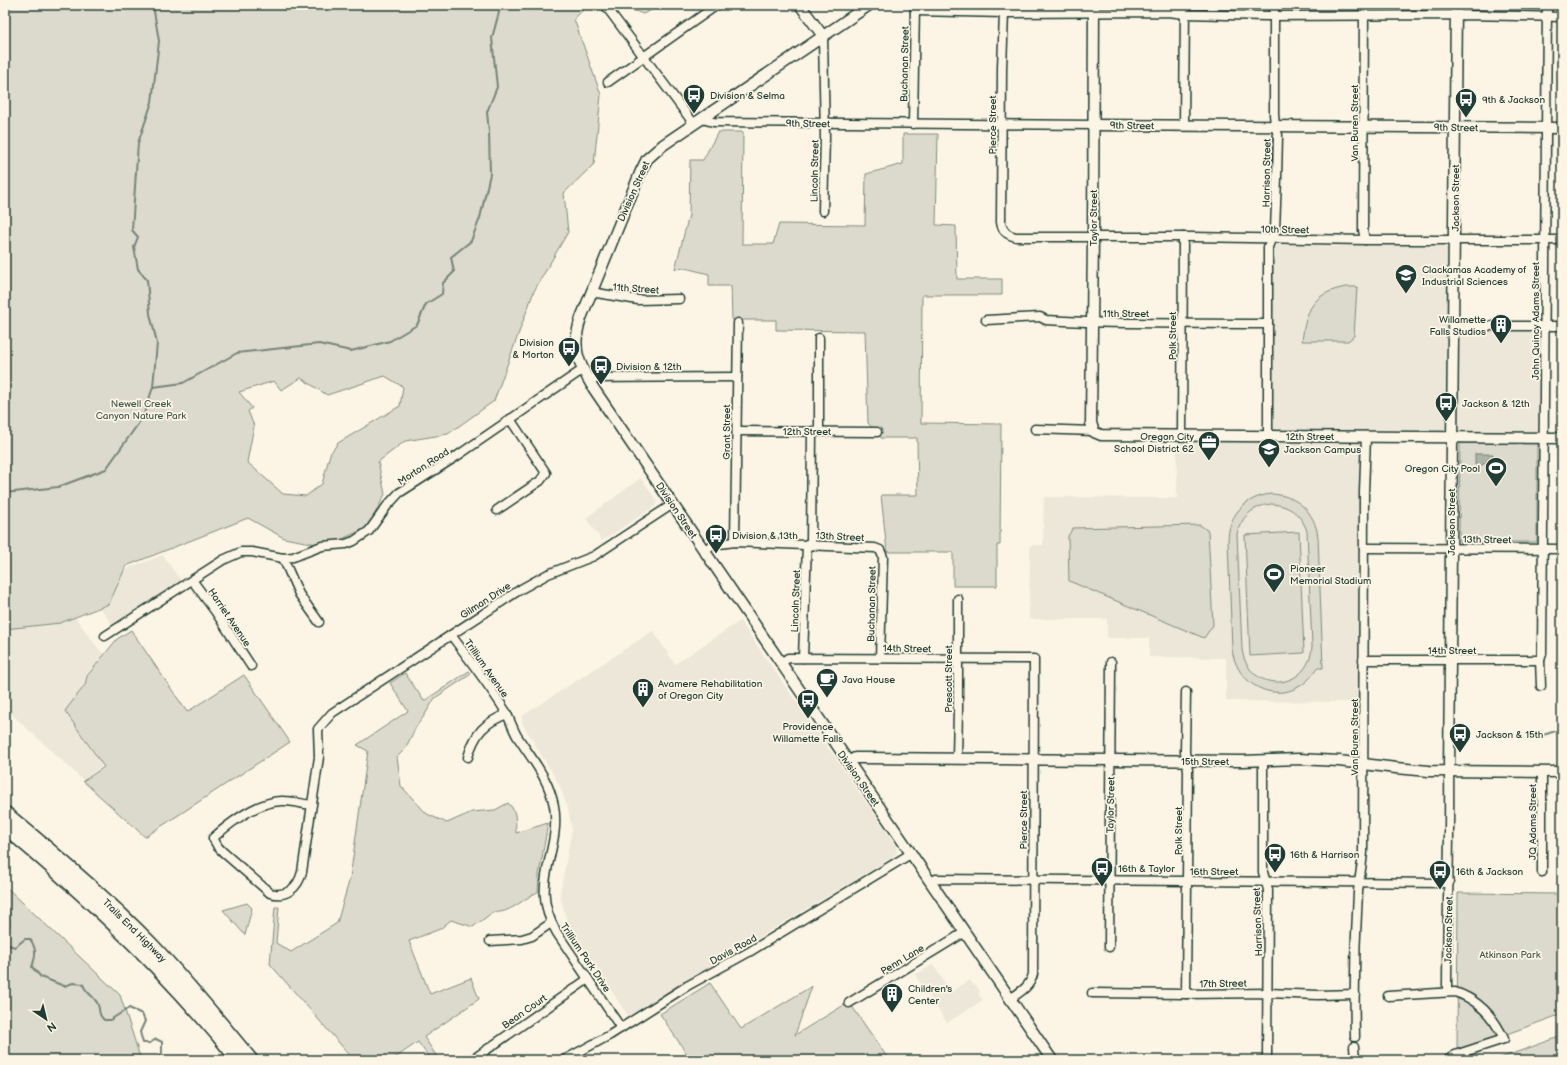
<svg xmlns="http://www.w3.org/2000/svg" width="1567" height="1065" font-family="'Balsamiq Sans',sans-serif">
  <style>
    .built { fill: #ece7d8 }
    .green { fill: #dcdacc; stroke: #7e8c80; fill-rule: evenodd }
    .water { fill: #aeb3a7; stroke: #758479 }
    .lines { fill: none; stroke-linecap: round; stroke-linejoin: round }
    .stream { stroke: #758479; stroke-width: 2 }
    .minor-casing { stroke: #1f3d34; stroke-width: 11 }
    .tertiary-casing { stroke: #1f3d34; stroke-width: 13 }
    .trunk-casing { stroke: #1f3d34; stroke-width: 16 }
    .minor { stroke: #fcf5e5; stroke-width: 8 }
    .tertiary { stroke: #fcf5e5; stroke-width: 10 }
    .trunk { stroke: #fcf5e5; stroke-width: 13 }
    .labels { text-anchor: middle; stroke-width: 3.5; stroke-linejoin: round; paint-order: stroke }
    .street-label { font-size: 10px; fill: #1f3d34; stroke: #fcf5e5 }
    .poi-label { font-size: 10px; fill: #1f3d34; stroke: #fcf5e5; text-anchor: start }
    .park-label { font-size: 10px; fill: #455c52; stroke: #fcf5e5 }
  </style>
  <rect width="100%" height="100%" fill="#fcf5e5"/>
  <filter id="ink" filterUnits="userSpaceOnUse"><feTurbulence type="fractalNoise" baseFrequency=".025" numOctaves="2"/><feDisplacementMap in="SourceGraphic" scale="8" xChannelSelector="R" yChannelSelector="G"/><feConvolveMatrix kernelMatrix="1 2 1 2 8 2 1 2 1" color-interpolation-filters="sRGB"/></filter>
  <g filter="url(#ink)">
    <g class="built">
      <path d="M1273,245L1447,246L1448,249L1447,331L1539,332V432L1361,430L1359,702L1226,701V658L1149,657V638H1107V619H1029L1030,545H1043L1044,497L1177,498V440L1271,441Z"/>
      <path d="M641,478L657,501L655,506L602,541L586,518Z"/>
      <path d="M163,555L181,581L113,626L91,594L129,568Z"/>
      <path d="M60,596L91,639L103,654L86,676L82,691L67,714L102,766L83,780L5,708V633Z"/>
      <path d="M740,621L896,845L897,852L893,857L628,1016L567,922L560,894L572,829L568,809L559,784L522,723V716L653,631L675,664Z"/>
      <path d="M933,965L951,992L970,980L974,986L976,985L980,992L978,994L983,1000L947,1023L915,975Z"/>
    </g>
    <g class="green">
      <path d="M5,5H588L574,19L601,95L594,164L564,193L568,232L534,291L494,401L448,434L405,441L378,462L385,494L368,527L327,546L284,538L248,518L126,566L109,604L60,623L5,629ZM385,376L403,387L400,406L338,443L330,454L322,484L306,496L283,494L247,462L254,426L248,411L252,408L239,392L274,381L281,390L301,378L327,395Z"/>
      <path d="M619,5H662L643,14Z"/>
      <path d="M718,132H743L742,244H773L779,224L865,225L866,174L903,164V134H938L936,225L956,226L957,279H1002V295H922L921,423L1001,424L1000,545H997V586H953V552H887L881,495H918L917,438H881L868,423L865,331L776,330V320H732L731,286H709V274L685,268L675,269L689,215L690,160H703Z"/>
      <path d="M1346,287H1357L1354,336L1348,341H1302C1306,309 1313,293 1346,287Z"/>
      <path d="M1460,443H1537V542H1459Z"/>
      <path d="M1271,494C1296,495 1315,511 1318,537L1323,668H1317C1294,709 1238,695 1232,649L1228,541C1228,515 1245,497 1271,494ZM1271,504C1289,505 1301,514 1307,531L1312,646C1310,692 1248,695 1242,649L1237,534C1241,517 1253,506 1271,504Z"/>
      <path d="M1200,525L1208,531L1213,625L1204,638L1069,581L1068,536L1073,528Z"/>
      <path d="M1299,532L1304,653L1250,656L1245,535Z"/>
      <path d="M131,630L187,712L244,675L290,742L145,837L83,781L104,767L65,711L85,685L87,676L117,639Z"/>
      <path d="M469,671L471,674L435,698L424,716L416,727L405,749L397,757L401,786L427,814L447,823L472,812L495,810L508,803C518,812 515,821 516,833L548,823L539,875L538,892C524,898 508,915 493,912L473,927L451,920L440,929L409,941L430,994L471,978L479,999L424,1037L439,1060H431L418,1042L392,1060H354L270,964L275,907H279L276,943L291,952L337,923L350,878L368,751L357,745L408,711L390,683L405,673L424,701Z"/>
      <path d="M5,886L120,995L141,1060H5Z"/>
      <path d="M1458,893L1562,894V1014L1457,1052Z"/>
      <path d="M247,903L252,908L245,935L223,910Z"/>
      <path d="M710,983L741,1029L812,986L795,1035L849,1002L889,1060H691L660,1014Z"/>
      <path d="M1562,1036V1060H1495Z"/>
    </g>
    <path class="water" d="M1475,454H1493V460H1489L1482,465H1475Z"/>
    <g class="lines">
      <g class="stream">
        <path d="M153,387L183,383L237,353L319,344L351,351L390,341L417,325L426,304L442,294L443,283L454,272L451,257L471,241L480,218L490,174L489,132L487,112L497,87L492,38L501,5"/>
        <path d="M5,493L58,487L106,469L143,417L153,387L157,343L150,314L147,280L138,269L134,247L138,237L132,230L138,143L152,102L159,41L153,5"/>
        <path d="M1540,736L1562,729"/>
        <path d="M5,902C11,918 11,925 5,941"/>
        <path d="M5,944L15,947L25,939H30C37,949 36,956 32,967L41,977L64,986L73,983L83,984C85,993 96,997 98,1005C101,1013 97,1013 104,1020H110L129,1008L142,1014L145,1021L140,1032L143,1043H150L156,1039L162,1042V1053L156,1060"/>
      </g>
      <g class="minor-casing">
        <g id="minor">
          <path d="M605,5L694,124"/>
          <path d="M1364,5L1363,230L1365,240"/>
          <path d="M915,11L1004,13L1168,12L1185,14L1266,16L1466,15L1562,17"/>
          <path d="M1004,13L1002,68L1001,222C1002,231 1007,235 1016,237H1192L1365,240H1562"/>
          <path d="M823,36L825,138L823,211"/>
          <path d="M608,82L717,5"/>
          <path d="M702,119L713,122L1093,125"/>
          <path d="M913,124L915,5"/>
          <path d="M1184,126L1185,5"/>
          <path d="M591,292L638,300L679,299"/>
          <path d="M986,320L1040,317L1046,320C1120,325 1194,323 1268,324"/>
          <path d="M1454,326H1562"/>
          <path d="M587,378L737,377"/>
          <path d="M1035,429L1093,431"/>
          <path d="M737,431L877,432"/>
          <path d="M819,431V338"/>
          <path d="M1182,434L1183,237"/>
          <path d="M1268,436V247L1275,230L1277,178L1278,135L1275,126L1274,114V5"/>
          <path d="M497,510L540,481L546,473L510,419"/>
          <path d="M735,542L738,323"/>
          <path d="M811,545L812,431"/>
          <path d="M1364,548L1562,549"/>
          <path d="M705,550L712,545L735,542L875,548L880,550L883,557L880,658"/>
          <path d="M283,558L299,594L319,622"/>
          <path d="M192,580L215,611L251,666"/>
          <path d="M451,635C470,660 489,685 506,712C510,720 513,729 517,736C532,759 549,779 554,806C562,853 527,883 557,933L621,1028"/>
          <path d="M105,636L223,560L241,552H252L283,558L293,557L322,546L346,544L354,541L369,531L387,506L399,493L457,456L582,370"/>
          <path d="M803,658L807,544"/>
          <path d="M1363,660H1540"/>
          <path d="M781,663L788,658L1034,659L1033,974C1030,987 1020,992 1010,999"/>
          <path d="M1541,686L1540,660L1542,654L1547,5"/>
          <path d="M468,757C475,733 484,723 507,714"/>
          <path d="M957,759L958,709V599"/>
          <path d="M1263,760V872L1268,890L1267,1060"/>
          <path d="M1542,772V872"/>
          <path d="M312,805C302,804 293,801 284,801C260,800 230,823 213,838L218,847L223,852L270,893C286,898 298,888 302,872L319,757L318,729L332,713L521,589L548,574L594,556L673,504"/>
          <path d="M932,882L936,879L1449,883"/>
          <path d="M490,941L522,939L532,936L551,923"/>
          <path d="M1109,947L1111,662"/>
          <path d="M1447,992C1447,918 1450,845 1449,771"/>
          <path d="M1092,993L1186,994L1268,993L1318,995L1355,994"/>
          <path d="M1186,994L1188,770L1185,752L1186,692"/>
          <path d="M1388,996L1455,992C1479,1000 1494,1017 1504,1039L1455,1055L1448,1060"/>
          <path d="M849,1003L965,932"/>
          <path d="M1355,1037C1354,988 1355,940 1358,892C1359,879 1362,866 1363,852L1364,492L1366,436"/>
          <path d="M1354,1047L1355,1060"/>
          <path d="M472,1060L588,979"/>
          <path d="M564,1060L610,1035L687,986L749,952L912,853"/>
        </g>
      </g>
      <g class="tertiary-casing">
        <g id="tertiary">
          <path d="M800,5L823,36"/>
          <path d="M869,5L663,145L647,159L641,171L581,318C571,348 578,363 594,389L1052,1060"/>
          <path d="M1094,5L1093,236L1091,423L1094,432L1101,435L1562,438"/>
          <path d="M1093,125L1562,128"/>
          <path d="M848,762L855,758H860L1243,761L1298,759L1339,761L1396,768L1429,771L1562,772"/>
          <path d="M1449,771L1456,5"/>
        </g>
      </g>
      <g class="trunk-casing">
        <g id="trunk">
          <path d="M5,813C56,855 106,898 152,945C187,982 219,1021 251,1060"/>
          <path d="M5,827C90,898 169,973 238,1060"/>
        </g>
      </g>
      <use href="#minor" class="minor"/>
      <use href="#tertiary" class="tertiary"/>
      <use href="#trunk" class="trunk"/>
    </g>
  </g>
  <defs>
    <g id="bus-pin" transform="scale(1.15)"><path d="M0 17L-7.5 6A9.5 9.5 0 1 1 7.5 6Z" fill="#1f3d34" stroke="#fcf5e5"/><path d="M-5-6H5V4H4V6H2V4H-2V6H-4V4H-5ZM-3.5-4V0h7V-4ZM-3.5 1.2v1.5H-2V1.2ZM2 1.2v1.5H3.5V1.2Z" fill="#fff"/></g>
    <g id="school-pin" transform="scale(1.15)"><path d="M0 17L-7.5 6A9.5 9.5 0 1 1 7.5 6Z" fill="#1f3d34" stroke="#fcf5e5"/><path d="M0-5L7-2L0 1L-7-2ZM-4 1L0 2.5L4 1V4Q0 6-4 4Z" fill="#fff"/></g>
    <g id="building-pin" transform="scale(1.15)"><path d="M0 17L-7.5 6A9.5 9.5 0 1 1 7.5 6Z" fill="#1f3d34" stroke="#fcf5e5"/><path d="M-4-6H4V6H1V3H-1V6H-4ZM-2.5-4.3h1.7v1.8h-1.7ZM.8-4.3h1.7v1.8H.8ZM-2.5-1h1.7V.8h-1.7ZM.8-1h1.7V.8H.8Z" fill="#fff"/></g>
    <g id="office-pin" transform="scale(1.15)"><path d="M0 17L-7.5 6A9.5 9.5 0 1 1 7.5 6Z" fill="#1f3d34" stroke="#fcf5e5"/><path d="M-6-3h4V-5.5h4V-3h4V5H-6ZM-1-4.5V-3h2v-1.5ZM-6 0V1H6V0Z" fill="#fff"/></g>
    <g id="stadium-pin" transform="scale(1.15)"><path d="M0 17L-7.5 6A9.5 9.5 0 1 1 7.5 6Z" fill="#1f3d34" stroke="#fcf5e5"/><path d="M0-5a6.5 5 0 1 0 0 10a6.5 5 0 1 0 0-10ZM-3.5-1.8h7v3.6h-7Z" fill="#fff"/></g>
    <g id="cafe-pin" transform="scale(1.15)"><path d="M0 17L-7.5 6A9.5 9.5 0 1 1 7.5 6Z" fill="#1f3d34" stroke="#fcf5e5"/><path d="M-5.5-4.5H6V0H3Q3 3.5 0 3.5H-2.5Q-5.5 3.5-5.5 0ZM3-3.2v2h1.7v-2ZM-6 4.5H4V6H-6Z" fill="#fff"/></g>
  </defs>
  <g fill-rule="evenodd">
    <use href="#bus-pin" x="694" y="95"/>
    <use href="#bus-pin" x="1466" y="99"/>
    <use href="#school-pin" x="1406" y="275"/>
    <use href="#building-pin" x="1501" y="325"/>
    <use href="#bus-pin" x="569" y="348"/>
    <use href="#bus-pin" x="601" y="366"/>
    <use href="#bus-pin" x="1446" y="403"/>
    <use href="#office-pin" x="1209" y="442"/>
    <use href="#school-pin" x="1269" y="449"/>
    <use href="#stadium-pin" x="1496" y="468"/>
    <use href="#bus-pin" x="716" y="535"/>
    <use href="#stadium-pin" x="1274" y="574"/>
    <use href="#cafe-pin" x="827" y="679"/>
    <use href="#building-pin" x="643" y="689"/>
    <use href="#bus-pin" x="808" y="700"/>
    <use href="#bus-pin" x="1460" y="734"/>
    <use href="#bus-pin" x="1275" y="854"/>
    <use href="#bus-pin" x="1102" y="868"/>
    <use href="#bus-pin" x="1440" y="871"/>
    <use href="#building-pin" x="892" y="994"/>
  </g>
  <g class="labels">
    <g class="street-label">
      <text transform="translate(904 64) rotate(-89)" y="4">Buchanan Street</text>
      <text transform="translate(808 123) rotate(1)" y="4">9th Street</text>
      <text transform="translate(1354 123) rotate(-90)" y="4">Van Buren Street</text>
      <text transform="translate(992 125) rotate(-90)" y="4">Pierce Street</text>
      <text transform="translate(1132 125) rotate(1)" y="4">9th Street</text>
      <text transform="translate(1456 127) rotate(1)" y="4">9th Street</text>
      <text transform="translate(814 171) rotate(-89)" y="4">Lincoln Street</text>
      <text transform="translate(1266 173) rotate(-89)" y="4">Harrison Street</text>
      <text transform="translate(633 191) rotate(-66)" y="4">Division Street</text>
      <text transform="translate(1455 198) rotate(-90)" y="4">Jackson Street</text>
      <text transform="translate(1093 218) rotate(-90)" y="4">Taylor Street</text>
      <text transform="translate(1285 229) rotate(1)" y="4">10th Street</text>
      <text transform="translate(636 288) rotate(4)" y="4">11th Street</text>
      <text x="1126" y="317">11th Street</text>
      <text transform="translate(1535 321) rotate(-90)" y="4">John Quincy Adams Street</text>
      <text transform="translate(1172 336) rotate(-90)" y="4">Polk Street</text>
      <text x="807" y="435">12th Street</text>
      <text transform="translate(726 432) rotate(-90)" y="4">Grant Street</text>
      <text x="1310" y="440">12th Street</text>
      <text transform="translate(423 466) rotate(-33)" y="4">Morton Road</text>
      <text transform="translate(677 510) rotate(56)" y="4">Division Street</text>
      <text transform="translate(1451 522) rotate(-90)" y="4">Jackson Street</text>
      <text transform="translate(840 536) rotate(3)" y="4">13th Street</text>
      <text transform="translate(1487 539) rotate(1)" y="4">13th Street</text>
      <text transform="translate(485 600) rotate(-33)" y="4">Gilman Drive</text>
      <text transform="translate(795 601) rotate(-88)" y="4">Lincoln Street</text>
      <text transform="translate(871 604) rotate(-89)" y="4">Buchanan Street</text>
      <text transform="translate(230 617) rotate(56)" y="4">Harriet Avenue</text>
      <text transform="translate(907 648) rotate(1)" y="4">14th Street</text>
      <text x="1452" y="654">14th Street</text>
      <text transform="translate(487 668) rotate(55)" y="4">Trillium Avenue</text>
      <text transform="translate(948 679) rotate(-90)" y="4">Prescott Street</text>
      <text transform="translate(1354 737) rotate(-90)" y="4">Van Buren Street</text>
      <text x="1205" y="765">15th Street</text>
      <text transform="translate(859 778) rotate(55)" y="4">Division Street</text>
      <text transform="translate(1110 805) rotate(-89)" y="4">Taylor Street</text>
      <text transform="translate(1023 820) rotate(-90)" y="4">Pierce Street</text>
      <text transform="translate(1532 822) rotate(-90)" y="4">JQ Adams Street</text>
      <text transform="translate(1178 831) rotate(-90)" y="4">Polk Street</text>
      <text x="1214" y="875">16th Street</text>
      <text transform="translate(1257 922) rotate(-92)" y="4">Harrison Street</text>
      <text transform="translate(135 930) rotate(45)" y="4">Trails End Highway</text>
      <text transform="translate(1448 930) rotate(-89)" y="4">Jackson Street</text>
      <text transform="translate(733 949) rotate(-29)" y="4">Davis Road</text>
      <text transform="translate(586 957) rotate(56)" y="4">Trillium Park Drive</text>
      <text transform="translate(902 959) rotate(-31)" y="4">Penn Lane</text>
      <text transform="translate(1223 983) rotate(-1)" y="4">17th Street</text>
      <text transform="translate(524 1011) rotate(-35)" y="4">Bean Court</text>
    </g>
    <g class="poi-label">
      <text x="710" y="99">Division &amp; Selma</text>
      <text x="1482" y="103">9th &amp; Jackson</text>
      <text x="1422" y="273">Clackamas Academy of<tspan x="1422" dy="12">Industrial Sciences</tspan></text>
      <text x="1486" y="323" text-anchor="end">Willamette<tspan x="1486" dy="12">Falls Studios</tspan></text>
      <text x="554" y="346" text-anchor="end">Division<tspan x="554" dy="12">&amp; Morton</tspan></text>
      <text x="616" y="370">Division &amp; 12th</text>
      <text x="1462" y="407">Jackson &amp; 12th</text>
      <text x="1194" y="440" text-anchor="end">Oregon City<tspan x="1194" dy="12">School District 62</tspan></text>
      <text x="1284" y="453">Jackson Campus</text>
      <text x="1480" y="472" text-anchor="end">Oregon City Pool</text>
      <text x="732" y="539">Division &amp; 13th</text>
      <text x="1290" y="572">Pioneer<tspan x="1290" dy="12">Memorial Stadium</tspan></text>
      <text x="842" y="683">Java House</text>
      <text x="658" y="687">Avamere Rehabilitation<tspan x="658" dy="12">of Oregon City</tspan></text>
      <text x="808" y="730" text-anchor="middle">Providence<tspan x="808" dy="12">Willamette Falls</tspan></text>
      <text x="1476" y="738">Jackson &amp; 15th</text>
      <text x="1290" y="858">16th &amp; Harrison</text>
      <text x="1118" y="872">16th &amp; Taylor</text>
      <text x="1456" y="875">16th &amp; Jackson</text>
      <text x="908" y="992">Children's<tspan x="908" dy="12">Center</tspan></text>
    </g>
    <g class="park-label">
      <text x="141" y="407">Newell Creek<tspan x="141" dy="12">Canyon Nature Park</tspan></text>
      <text x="1510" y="958">Atkinson Park</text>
    </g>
  </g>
  <rect width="1567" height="1065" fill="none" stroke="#fcf5e5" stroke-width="20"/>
  <rect x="10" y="10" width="1547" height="1045" fill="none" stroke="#1f3d34" stroke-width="1.5" filter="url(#ink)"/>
  <g transform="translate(46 1019) rotate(145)" stroke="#fcf5e5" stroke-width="3" paint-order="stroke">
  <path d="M0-3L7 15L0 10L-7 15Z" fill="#1f3d34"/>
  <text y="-6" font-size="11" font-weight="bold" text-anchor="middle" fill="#1f3d34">N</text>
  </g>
</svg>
